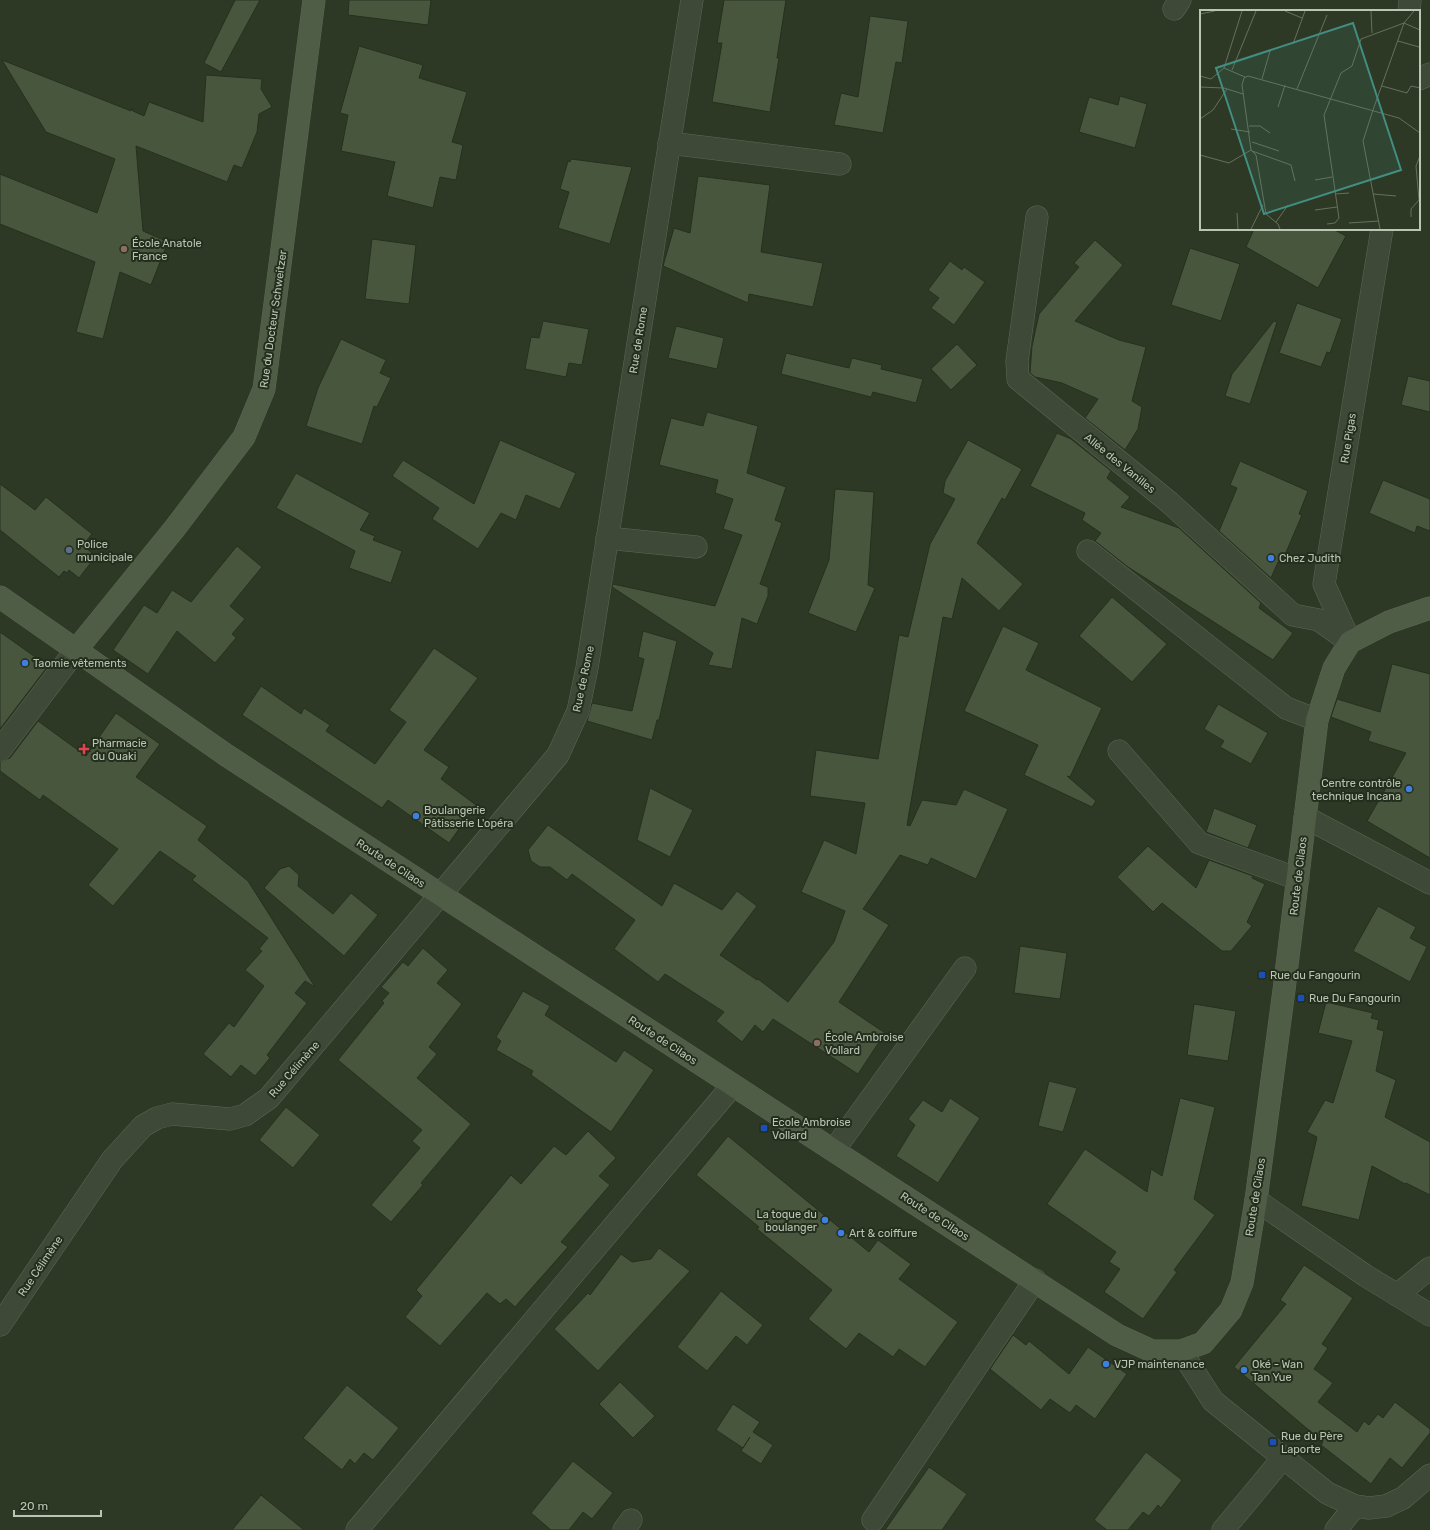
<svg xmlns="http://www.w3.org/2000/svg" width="1430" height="1530" font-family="Rubik,sans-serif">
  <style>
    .building { fill: #49563e; stroke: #26301f }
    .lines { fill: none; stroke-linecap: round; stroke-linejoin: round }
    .street-casing { stroke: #5d6756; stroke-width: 23 }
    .secondary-casing { stroke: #5d6756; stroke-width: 23 }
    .street { stroke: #3f4938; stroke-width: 22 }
    .secondary { stroke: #4f5c46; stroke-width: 22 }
    .education-dot { fill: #8d6e63; stroke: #242e1d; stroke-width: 1.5 }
    .service-dot { fill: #5c6f8a; stroke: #242e1d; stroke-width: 1.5 }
    .shop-dot { fill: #3f7fe0; stroke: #242e1d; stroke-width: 1.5 }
    .health-dot { fill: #e0444e; stroke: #242e1d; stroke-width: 1.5 }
    .transit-dot { fill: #1a4fb4; stroke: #242e1d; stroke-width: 1.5 }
    .labels { text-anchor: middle; stroke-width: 4; stroke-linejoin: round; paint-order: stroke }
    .poi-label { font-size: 11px; fill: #bac5b3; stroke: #242e1d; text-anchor: start }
    .street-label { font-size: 11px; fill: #bac5b3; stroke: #242e1d }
    .inset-road { fill: none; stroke: #65715d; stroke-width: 1 }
    .view { fill: #428e83; fill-opacity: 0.15; stroke: #428e83; stroke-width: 2 }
    .inset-edge { fill: none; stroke: #bac5b3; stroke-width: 2 }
  </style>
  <rect width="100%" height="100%" fill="#2d3924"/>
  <g class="building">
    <path d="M235,0H260L221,72L204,63Z"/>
    <path d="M349,0H431L428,25L348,15Z"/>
    <path d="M724,0H786L777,58H779L770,112L712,102L722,43H717Z"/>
    <path d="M870,16L908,21L902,63L896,62L883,133L834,125L841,93L858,97Z"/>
    <path d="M359,46L423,65L419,78L467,92L452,142L463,145L456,180L440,177L433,208L387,196L395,162L341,151L348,115L340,113Z"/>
    <path d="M2,60L131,111L132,108L133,111L144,116L149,102L203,122L206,75L262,79L261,89L272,107L259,114L257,132L242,168L234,165L227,182L136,146L143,231L168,242L151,285L120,272L103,339L76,332L95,262L0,224V174L97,213L115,159L46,132Z"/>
    <path d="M1120,96L1147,104L1135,148L1079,132L1089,97L1118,105Z"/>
    <path d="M571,159L632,167L610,244L558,228L569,192L560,189L568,161L570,162Z"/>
    <path d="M698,176L770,185L761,252L823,263L813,307L749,294L748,303L663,266L674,228L690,233Z"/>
    <path d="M1254,229H1333L1346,236L1318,288L1246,247Z"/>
    <path d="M372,239L416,245L409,304L365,299Z"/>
    <path d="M1095,240L1123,265L1075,321L1119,340L1146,347L1132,401L1142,407L1138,429L1125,450L1085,418L1098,399L1062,383L1035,377L1030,373L1032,346L1039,314L1079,267L1074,263Z"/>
    <path d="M1190,248L1240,264L1221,321L1171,305Z"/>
    <path d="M950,261L962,270L964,267L985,282L954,325L931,308L939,298L928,290Z"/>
    <path d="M1297,303L1342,319L1330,353L1327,352L1321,367L1279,353Z"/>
    <path d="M543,321L589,329L582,365L569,363L566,377L525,369L531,337L539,338Z"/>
    <path d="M1274,321L1277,322L1250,404L1225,396L1232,374Z"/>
    <path d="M676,326L724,338L717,369L668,358Z"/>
    <path d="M341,339L386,360L380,373L391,378L377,407L374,406L362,444L306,426L318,388Z"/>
    <path d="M957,344L977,365L951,390L931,369Z"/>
    <path d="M786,353L849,368L852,358L882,365L881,369L923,379L916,403L873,392L871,397L781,374Z"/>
    <path d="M1408,376L1430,381V412L1401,405Z"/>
    <path d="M707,412L758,426L747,473L786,487L775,520L782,523L760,584L768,587V596L757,624L742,618L732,669L708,665L713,653L612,587L613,584L715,606L742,535L723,529L733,499L715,493L718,480L659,465L671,418L703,426Z"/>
    <path d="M1057,433L1071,439L1111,471L1107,478L1130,497L1121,507L1179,528L1261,603L1259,608L1293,633L1273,660L1128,567L1095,541L1101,533L1082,520L1085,513L1030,486Z"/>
    <path d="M500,440L576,473L560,509L526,495L516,520L501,513L478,549L432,519L439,508L392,476L403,460L474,504Z"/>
    <path d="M968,440L1022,469L1005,500L1002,498L977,543L1023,584L999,611L962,578L952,619L943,617L907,825L910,826L922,800L956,805L964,789L1008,809L976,879L931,858L928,865L900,855L863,909L889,925L839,1002L885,1033L858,1074L773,1019L763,1032L755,1025L742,1042L716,1021L724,1012L665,974L658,982L614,949L635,920L572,874L567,880L550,867H540L531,861L528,850L548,825L662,906L674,883L722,910L737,891L757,906L720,955L757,980L758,979L788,1002L834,942L845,911L801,892L824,840L856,854L865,803L810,796L816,750L878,759L899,635L908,637L930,544L955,499L943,493L945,481Z"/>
    <path d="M1240,461L1308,491L1299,514L1302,515L1281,564L1278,562L1271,578L1219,531L1237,488L1230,485Z"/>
    <path d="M296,473L370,513L360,530L375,536L373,540L402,551L391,583L349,568L355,551L276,508Z"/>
    <path d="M1383,480L1430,499V531L1417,526L1415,533L1369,513Z"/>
    <path d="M0,484L35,510L46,497L92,534L87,540L91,544L87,549L96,556L79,578L69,570L67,573L64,571L59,577L0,530Z"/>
    <path d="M835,489L874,492L868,585L875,588L856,632L808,613L829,560Z"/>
    <path d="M237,546L262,567L230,606L245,619L232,634L236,638L215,663L177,631L148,674L113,650L144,605L157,613L172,590L191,602Z"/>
    <path d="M1112,597L1167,644L1132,682L1079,636Z"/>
    <path d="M1003,626L1039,643L1026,670L1102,708L1070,777L1067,776L1096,801L1092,807L1024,775L1038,745L964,711Z"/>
    <path d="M643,631L677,641L659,720H657L652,740L587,721L592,703L632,711L644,659L638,657Z"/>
    <path d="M0,632L48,666L0,729Z"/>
    <path d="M434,648L478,678L424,750L449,767L441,779L476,805L449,843L388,800L382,808L242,715L261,686L301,714L304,708L330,725L326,731L375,764L406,722L389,710Z"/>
    <path d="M1392,664L1430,674V858L1367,821L1406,753L1368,741L1371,732L1331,717L1337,699L1380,712Z"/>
    <path d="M1218,704L1268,733L1251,764L1220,747L1224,741L1204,729Z"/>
    <path d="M116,713L160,744L136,777L207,826L198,840L248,881L315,987L305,981L295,993L307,1003L267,1055L270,1058L255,1076L241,1065L231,1077L203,1054L229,1023L234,1027L264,986L245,970L262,951L259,949L268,938L192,880L196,876L160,851L113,906L88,885L118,849L43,795L40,800L0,771V762L10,758L38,721L86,756Z"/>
    <path d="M650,788L693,810L670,857L637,840Z"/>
    <path d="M1214,808L1257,825L1248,848L1206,832Z"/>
    <path d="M1148,846L1196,888L1209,860L1253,876L1252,878L1265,884L1247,922L1252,926L1231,951H1222L1162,903L1153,912L1117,877Z"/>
    <path d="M289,866L299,875L298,886L333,914L351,893L378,915L344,956L264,888L280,869Z"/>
    <path d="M1378,906L1416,927L1410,938L1427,947L1410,982L1353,951Z"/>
    <path d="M1020,946L1067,953L1060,999L1014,993Z"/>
    <path d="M423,948L448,970L437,983L462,1004L429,1047L437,1054L417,1078L471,1124L421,1183L423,1185L391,1222L371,1205L420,1148L412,1141L422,1130L338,1060L384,1003L382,1001L389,993L381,987L403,962L408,966Z"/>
    <path d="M523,991L550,1006L545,1015L616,1062L624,1050L654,1070L611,1132L531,1075L533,1071L496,1050L501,1041L496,1037Z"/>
    <path d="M1326,1002L1373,1013L1371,1018L1379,1020L1377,1029L1384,1031L1376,1071L1396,1080L1385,1117L1430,1142V1195L1406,1183L1405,1184L1372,1166L1359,1220L1301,1206L1317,1137L1307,1132L1325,1100L1333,1103L1352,1041L1318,1033Z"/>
    <path d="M1194,1004L1236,1011L1228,1061L1187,1055Z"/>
    <path d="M1049,1081L1077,1088L1063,1132L1038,1126Z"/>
    <path d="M950,1098L980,1118L938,1183L896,1156L915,1125L908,1119L923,1100L942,1112Z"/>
    <path d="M1180,1098L1215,1107L1194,1199L1215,1215L1174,1270L1177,1272L1143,1319L1104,1292L1120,1269L1109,1262L1116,1252L1047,1204L1085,1149L1147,1192L1151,1169L1162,1176Z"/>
    <path d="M286,1107L320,1135L293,1168L259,1140Z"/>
    <path d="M588,1131L616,1158L599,1176L610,1185L561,1242L568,1247L515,1307L506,1299L500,1304L487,1293L440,1346L405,1317L422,1296L416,1290L511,1175L521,1184L554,1146L566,1155Z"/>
    <path d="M728,1136L869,1252L878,1240L911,1264L899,1279L958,1322L925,1367L899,1349L893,1357L859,1333L846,1349L808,1319L832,1290L757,1229L759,1227L696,1175Z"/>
    <path d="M659,1248L690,1271L598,1371L554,1329L588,1293L590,1295L621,1254L632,1262L651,1259Z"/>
    <path d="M1304,1265L1353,1298L1322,1344L1328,1348L1314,1369L1333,1383L1318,1402L1357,1432L1364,1421L1369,1425L1378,1414L1383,1418L1395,1402L1430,1429V1433L1402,1468L1390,1458L1371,1484L1321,1445L1323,1442L1234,1367L1286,1304L1280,1300Z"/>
    <path d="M721,1291L763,1325L747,1345L736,1336L707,1371L677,1347Z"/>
    <path d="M1013,1335L1026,1345L1029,1341L1069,1374L1088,1347L1127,1374L1095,1419L1076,1405L1070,1413L1050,1399L1041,1410L990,1369Z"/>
    <path d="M620,1382L655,1416L633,1438L599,1404Z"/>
    <path d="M347,1385L399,1428L373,1460L364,1453L355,1464L350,1459L342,1470L303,1438Z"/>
    <path d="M733,1404L760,1422L753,1432L773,1445L761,1464L741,1451L750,1437L743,1448L716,1430Z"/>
    <path d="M1146,1452L1182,1480L1161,1508L1158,1505L1149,1516L1143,1512L1128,1530H1107L1094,1520Z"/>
    <path d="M573,1461L613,1493L592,1519L583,1512L569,1530H551L531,1513Z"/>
    <path d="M929,1467L967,1494L942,1530H885Z"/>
    <path d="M261,1495L304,1530H232Z"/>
  </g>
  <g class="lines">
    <g class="street-casing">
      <g id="street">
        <path d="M1174,9L1180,0"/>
        <path d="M1409,11L1410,0"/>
        <path d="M1419,79L1430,74"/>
        <path d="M669,143L840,164"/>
        <path d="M1037,217L1017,361L1018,379L1170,503L1293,615L1319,620L1350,642"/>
        <path d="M607,538L696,547"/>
        <path d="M1088,551L1286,708L1317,720"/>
        <path d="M1350,642L1324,584L1382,229"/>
        <path d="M0,750L76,650"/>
        <path d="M1119,751L1199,843L1298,879"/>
        <path d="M1305,817L1430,883"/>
        <path d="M834,1150L965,968"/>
        <path d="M1256,1200L1366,1276L1430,1315"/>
        <path d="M1397,1295L1430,1268"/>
        <path d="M0,1325L112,1160L143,1126L157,1118L172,1114L230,1119L245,1115L269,1098L558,755L578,711L587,668L692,0"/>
        <path d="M1181,1351L1213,1401L1327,1493L1355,1506L1369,1508L1386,1506L1403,1498L1430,1475"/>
        <path d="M873,1520L1035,1280"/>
        <path d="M357,1530L733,1085"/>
        <path d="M624,1530L631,1520"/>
        <path d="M1223,1530L1283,1458"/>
        <path d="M1336,1530L1355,1506"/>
      </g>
    </g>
    <g class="secondary-casing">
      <g id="secondary">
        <path d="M0,597L226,755L1117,1335L1152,1351H1181L1203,1343L1231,1310L1242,1283L1256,1200L1284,990L1317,720L1334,668L1350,642L1389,622L1430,608"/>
        <path d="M76,650L175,528L244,437L264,389L314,0"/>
      </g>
    </g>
    <use href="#street" class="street"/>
    <use href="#secondary" class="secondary"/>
  </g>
  <g class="education-dot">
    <circle cx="124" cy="249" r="4"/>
    <circle cx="817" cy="1043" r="4"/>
  </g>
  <circle class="service-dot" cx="69" cy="550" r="4"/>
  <g class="shop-dot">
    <circle cx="1271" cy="558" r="4"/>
    <circle cx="25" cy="663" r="4"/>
    <circle cx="1409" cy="789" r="4"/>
    <circle cx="416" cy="816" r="4"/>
    <circle cx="825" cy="1220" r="4"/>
    <circle cx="841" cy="1233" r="4"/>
    <circle cx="1106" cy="1364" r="4"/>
    <circle cx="1244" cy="1370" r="4"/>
  </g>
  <path class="health-dot" d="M82 743h4v4h4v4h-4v4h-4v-4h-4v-4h4z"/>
  <g class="transit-dot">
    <rect x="1258" y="971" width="8" height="8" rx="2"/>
    <rect x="1297" y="994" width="8" height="8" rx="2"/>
    <rect x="760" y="1124" width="8" height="8" rx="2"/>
    <rect x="1269" y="1438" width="8" height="8" rx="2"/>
  </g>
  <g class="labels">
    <g class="poi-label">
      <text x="132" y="247">École Anatole<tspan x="132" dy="13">France</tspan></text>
      <text x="77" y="548">Police<tspan x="77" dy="13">municipale</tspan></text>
      <text x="1279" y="562">Chez Judith</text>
      <text x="33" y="667">Taomie vêtements</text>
      <text x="92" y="747">Pharmacie<tspan x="92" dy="13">du Ouaki</tspan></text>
      <text x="1401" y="787" text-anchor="end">Centre contrôle<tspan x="1401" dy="13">technique Incana</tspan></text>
      <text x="424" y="814">Boulangerie<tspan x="424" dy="13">Pâtisserie L'opéra</tspan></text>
      <text x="1270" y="979">Rue du Fangourin</text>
      <text x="1309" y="1002">Rue Du Fangourin</text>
      <text x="825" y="1041">École Ambroise<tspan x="825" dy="13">Vollard</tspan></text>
      <text x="772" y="1126">Ecole Ambroise<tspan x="772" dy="13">Vollard</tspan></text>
      <text x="817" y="1218" text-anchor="end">La toque du<tspan x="817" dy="13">boulanger</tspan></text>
      <text x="849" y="1237">Art &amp; coiffure</text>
      <text x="1114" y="1368">VJP maintenance</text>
      <text x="1252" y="1368">Oké - Wan<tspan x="1252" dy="13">Tan Yue</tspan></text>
      <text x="1281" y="1440">Rue du Père<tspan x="1281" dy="13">Laporte</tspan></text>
    </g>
    <g class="street-label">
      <text transform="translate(273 319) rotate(-82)" y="4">Rue du Docteur Schweitzer</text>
      <text transform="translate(638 340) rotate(-81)" y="4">Rue de Rome</text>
      <text transform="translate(1348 438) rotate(-81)" y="4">Rue Pigas</text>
      <text transform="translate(1120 463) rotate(39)" y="4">Allée des Vanilles</text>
      <text transform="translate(583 679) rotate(-78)" y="4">Rue de Rome</text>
      <text transform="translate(391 863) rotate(33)" y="4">Route de Cilaos</text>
      <text transform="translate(1298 876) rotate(-83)" y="4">Route de Cilaos</text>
      <text transform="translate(663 1040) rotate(33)" y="4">Route de Cilaos</text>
      <text transform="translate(294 1069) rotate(-49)" y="4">Rue Célimène</text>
      <text transform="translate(1255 1197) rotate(-81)" y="4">Route de Cilaos</text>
      <text transform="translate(935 1216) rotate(33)" y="4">Route de Cilaos</text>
      <text transform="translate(40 1266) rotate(-56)" y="4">Rue Célimène</text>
    </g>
  </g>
  <g transform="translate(1200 10)">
    <rect width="220" height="220" fill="#2d3924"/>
    <path class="inset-road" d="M85,1L102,8M171,1L172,23M0,4L15,1M204,13L220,20M198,31L219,37M93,34L105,1M24,58L42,1M32,60L56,1M0,66L11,69L24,58L45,67M62,69L70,41M182,76L207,83L211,76L220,78M0,77L24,78L43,84M97,79L127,5M78,97L85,75M173,100L204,13L214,1M173,100L163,131L180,219M0,109L13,100L27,79M49,116H60L70,123M31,119L50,122M52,132L79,141M51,140L56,145L66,204L78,214L80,219M52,141L91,155L95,171M0,145L29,153L51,140L42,75L44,68L48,66L199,108L220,123M115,170L132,167M135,184L149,183M173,184L196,186M115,200L137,197M37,203L38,219M211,207V199L219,190L216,156L220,146M76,212L88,195M149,213L179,211M127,214L135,213L139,208L124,105L141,63L152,56L161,29L204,13M51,219L63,195"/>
    <path class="view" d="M153,13L201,160L64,204L16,58Z"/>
    <rect width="220" height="220" class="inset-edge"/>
  </g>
  <path d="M14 1510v6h87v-6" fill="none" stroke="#bac5b3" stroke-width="2"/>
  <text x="20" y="1510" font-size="12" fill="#bac5b3" stroke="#242e1d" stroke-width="3" paint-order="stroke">20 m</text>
</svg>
